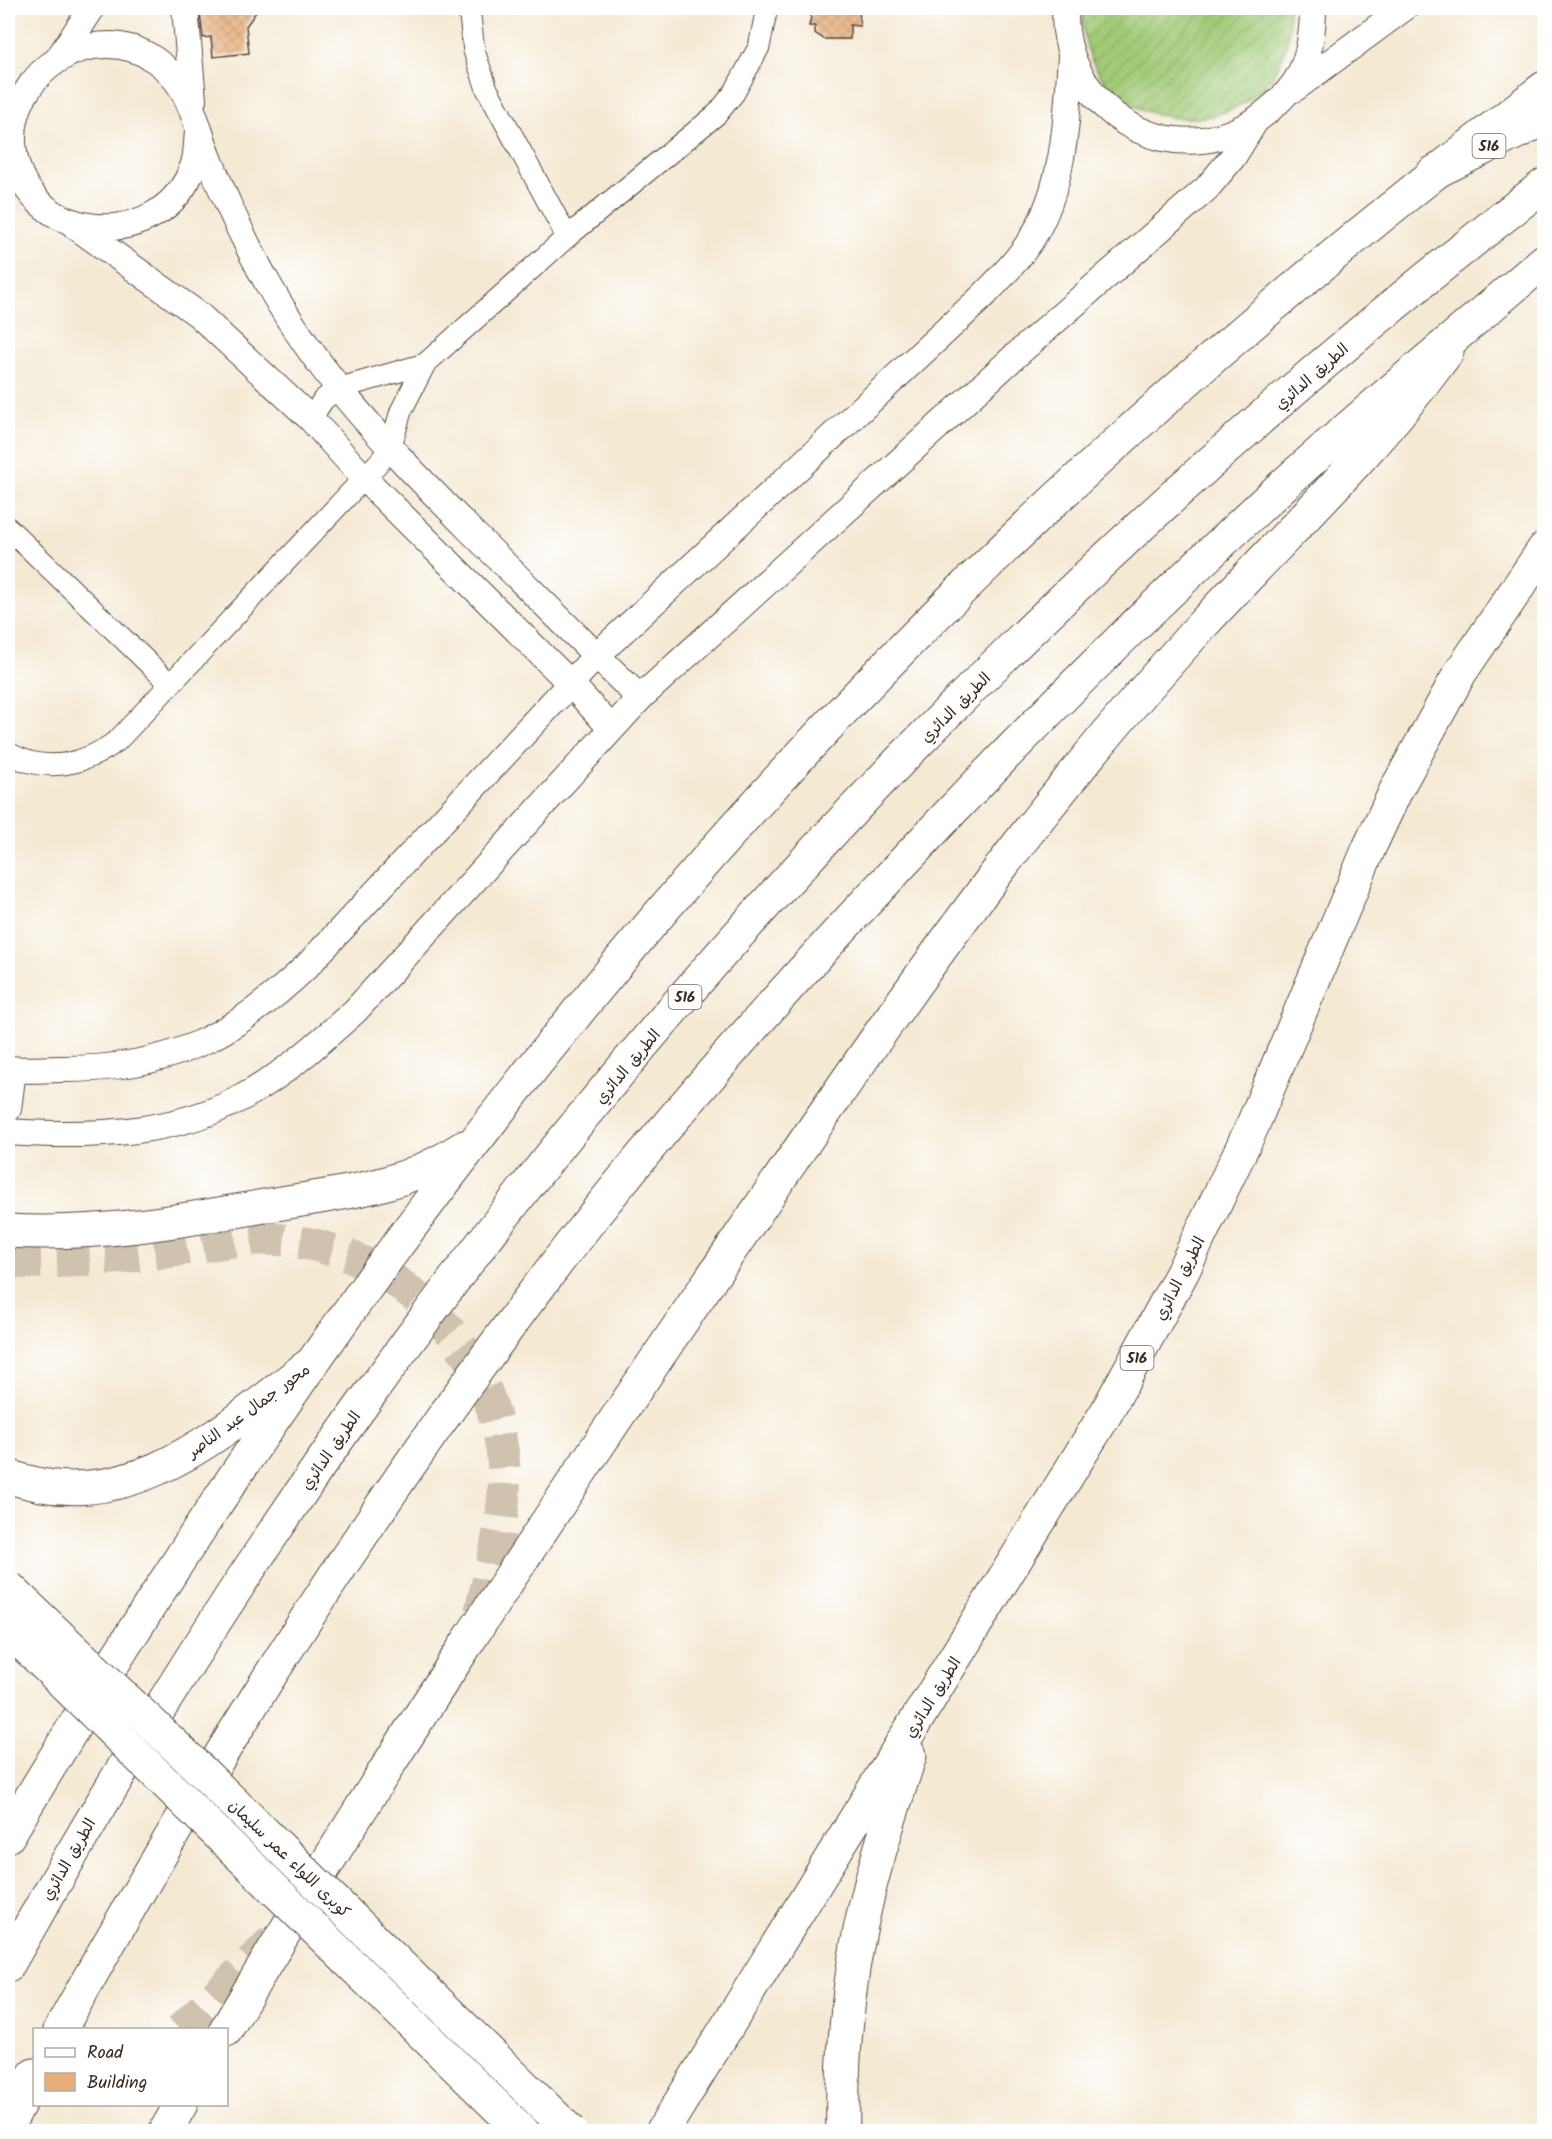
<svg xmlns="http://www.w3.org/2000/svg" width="1552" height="2139" font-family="Kalam,'Playpen Sans Arabic',sans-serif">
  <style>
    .garden { fill: url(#garden-furrows); stroke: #6e7a4a; stroke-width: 1.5 }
    .building { fill: url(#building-cross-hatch) }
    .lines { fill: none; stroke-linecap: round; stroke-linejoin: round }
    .trunk-tunnel { stroke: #cfc3af; stroke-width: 33; stroke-dasharray: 33 16; stroke-linecap: butt }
    .minor-casing { stroke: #574739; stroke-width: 23 }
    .tertiary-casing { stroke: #574739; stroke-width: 28 }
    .primary-casing { stroke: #574739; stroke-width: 35 }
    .trunk-casing { stroke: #574739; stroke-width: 35 }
    .motorway-casing { stroke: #574739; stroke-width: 35 }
    .minor { stroke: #fff; stroke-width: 21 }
    .tertiary { stroke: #fff; stroke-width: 26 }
    .primary { stroke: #fff; stroke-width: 33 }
    .trunk { stroke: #fff; stroke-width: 33 }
    .motorway { stroke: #fff; stroke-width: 33 }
    .primary-bridge-casing { stroke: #574739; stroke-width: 35; stroke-linecap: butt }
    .primary-bridge { stroke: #fff; stroke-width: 33 }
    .labels { text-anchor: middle; stroke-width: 6; stroke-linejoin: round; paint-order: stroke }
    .shield { fill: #fff; stroke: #766a62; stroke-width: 1.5 }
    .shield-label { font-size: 15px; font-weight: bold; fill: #3b2a1e }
    .street-label { font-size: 16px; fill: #3b2a1e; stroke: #fff }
  </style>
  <defs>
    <pattern id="garden-furrows" width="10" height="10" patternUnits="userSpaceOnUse" patternTransform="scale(1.5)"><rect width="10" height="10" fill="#a1cb77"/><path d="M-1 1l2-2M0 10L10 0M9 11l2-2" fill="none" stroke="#8cae66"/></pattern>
    <pattern id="building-cross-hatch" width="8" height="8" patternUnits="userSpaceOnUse" patternTransform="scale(1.5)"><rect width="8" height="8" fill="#e7ae79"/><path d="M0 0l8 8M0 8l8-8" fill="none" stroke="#bc8e63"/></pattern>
  </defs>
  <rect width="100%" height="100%" fill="#fff"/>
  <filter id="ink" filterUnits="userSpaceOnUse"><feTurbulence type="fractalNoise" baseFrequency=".0167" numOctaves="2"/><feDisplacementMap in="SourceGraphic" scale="12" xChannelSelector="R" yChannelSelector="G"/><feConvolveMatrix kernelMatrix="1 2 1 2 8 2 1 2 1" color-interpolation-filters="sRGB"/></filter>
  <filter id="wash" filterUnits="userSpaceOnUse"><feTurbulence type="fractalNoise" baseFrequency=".008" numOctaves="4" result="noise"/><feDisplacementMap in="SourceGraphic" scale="24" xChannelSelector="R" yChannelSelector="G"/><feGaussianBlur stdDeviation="1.35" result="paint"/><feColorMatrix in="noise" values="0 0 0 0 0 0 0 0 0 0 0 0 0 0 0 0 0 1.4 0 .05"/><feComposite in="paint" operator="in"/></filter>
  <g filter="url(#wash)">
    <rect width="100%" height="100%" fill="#f4e9d3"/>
    <path class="garden" d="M1083,8H1289C1299,154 1076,156 1083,8Z"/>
    <g id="blocks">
      <g class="building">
        <path d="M212,8H259L246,26L249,53L213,57L211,37L203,38L200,13L212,11Z"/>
        <path d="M813,8H859L860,26L850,25V39H824L815,33V26H809Z"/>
      </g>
    </g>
  </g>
  <g filter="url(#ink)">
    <use href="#blocks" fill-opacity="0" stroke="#574739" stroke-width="1.5"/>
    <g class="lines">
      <g class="trunk-tunnel">
        <path d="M8,1262C61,1263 113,1259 166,1252C199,1247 231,1239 265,1239C389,1241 496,1343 504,1468C507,1520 489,1573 478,1624"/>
        <path d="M180,2030L274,1939"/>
      </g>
      <g class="minor-casing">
        <g id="minor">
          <path d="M469,8L474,51L487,89L567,237"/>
          <path d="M311,419L323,400L337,389L425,364"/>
          <path d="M8,528L169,683"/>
          <path d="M8,753C45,774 85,765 117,741L381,460L390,449L401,411L425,364L567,237L717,114L734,93L759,47L767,8"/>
        </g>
      </g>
      <g class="tertiary-casing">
        <g id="tertiary">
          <path d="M185,8L193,100"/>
          <path d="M1066,8C1063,27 1069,53 1078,70C1115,144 1207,165 1270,109C1282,99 1292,89 1300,74C1310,53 1313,31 1313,8"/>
          <path d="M60,56L92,8"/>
          <path d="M1294,89L1404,8"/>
          <path d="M198,131C197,141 197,154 194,164C163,258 18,244 13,143C10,71 93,18 155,60C191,84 195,124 210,161C222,191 235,221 250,250C308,367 382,441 472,532C528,587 583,643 640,698"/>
          <path d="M75,226L199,315L311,419L363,477L570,683L611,728"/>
          <path d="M8,1069C25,1071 45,1069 63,1069C168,1069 230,1039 306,967L596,656L983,296C1001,278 1017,261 1031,240C1065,186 1067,117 1071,56"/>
          <path d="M8,1109L13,1070"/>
          <path d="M8,1132C86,1137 172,1136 243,1097C285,1074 320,1042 355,1011L640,698L1014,357L1207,188L1233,157L1254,123"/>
        </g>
      </g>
      <g class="primary-casing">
        <path id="primary" d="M8,1476C128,1520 220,1433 308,1366"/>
      </g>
      <g class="trunk-casing">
        <g id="trunk">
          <path d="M8,1231C97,1236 182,1221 270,1205C341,1193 402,1189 464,1147"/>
          <path d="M8,1836C261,1408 556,1000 906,645C1105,443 1319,260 1544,88"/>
          <path d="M226,2030C375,1777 537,1534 702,1292C812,1131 921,969 1041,815C1093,750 1147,685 1203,624C1286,534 1375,451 1447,352"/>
          <path d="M165,2132L181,2104"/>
          <path d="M662,2132L1106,1413L1182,1273L1251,1129L1369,848L1397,788L1460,673L1544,549"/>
          <path d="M843,2132C841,2050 849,1969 869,1891C880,1845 896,1800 910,1755"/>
        </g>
      </g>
      <g class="motorway-casing">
        <g id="motorway">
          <path d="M1433,173L1544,119"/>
          <path d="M8,1965C115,1775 230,1590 357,1412C687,948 1094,533 1544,185"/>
          <path d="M60,2030C213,1755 383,1486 576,1238C677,1109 786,987 898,868C1020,737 1147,610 1279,489C1365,411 1455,337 1544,261"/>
          <path d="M8,2125L34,2075"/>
        </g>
      </g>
      <use href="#minor" class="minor"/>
      <use href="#tertiary" class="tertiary"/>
      <use href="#primary" class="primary"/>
      <use href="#trunk" class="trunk"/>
      <use href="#motorway" class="motorway"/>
      <g class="primary-bridge-casing">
        <g id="primary-bridge">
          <path d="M8,1587L184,1754L571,2132"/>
          <path d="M8,1629L523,2132"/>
        </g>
      </g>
      <use href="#primary-bridge" class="primary-bridge"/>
    </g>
  </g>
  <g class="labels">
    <g class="shield">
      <rect x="1472.5" y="134" width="33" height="24" rx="4.5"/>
      <rect x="668.5" y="985" width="33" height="24" rx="4.5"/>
      <rect x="1120.5" y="1346" width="33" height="24" rx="4.5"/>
    </g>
    <g class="shield-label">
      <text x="1489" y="151">516</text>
      <text x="685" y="1002">516</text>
      <text x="1137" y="1363">516</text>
    </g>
    <g class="street-label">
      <text transform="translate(1311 376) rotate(-41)" y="6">الطريق الدائري</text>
      <text transform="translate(955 707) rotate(-45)" y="6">الطريق الدائري</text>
      <text transform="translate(627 1066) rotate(-50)" y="6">الطريق الدائري</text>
      <text transform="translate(1179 1278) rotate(-63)" y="6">الطريق الدائري</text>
      <text transform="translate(248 1410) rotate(-36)" y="6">محور جمال عبد الناصر</text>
      <text transform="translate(330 1450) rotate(-55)" y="6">الطريق الدائري</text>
      <text transform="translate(932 1697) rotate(-58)" y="6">الطريق الدائري</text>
      <text transform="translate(290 1858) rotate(44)" y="6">كوبرى اللواء عمر سليمان</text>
      <text transform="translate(68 1859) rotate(-60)" y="6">الطريق الدائري</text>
    </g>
  </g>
  <rect width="1552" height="2139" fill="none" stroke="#fff" stroke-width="30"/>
  <rect x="33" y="2028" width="195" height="78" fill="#ffffff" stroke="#b1aaa5" stroke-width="1.5"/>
  <rect x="45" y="2048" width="30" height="9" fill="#ffffff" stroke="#b1aaa5" stroke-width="1.5"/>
  <text x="87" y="2058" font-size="18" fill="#3b2a1e">Road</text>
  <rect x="45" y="2073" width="30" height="18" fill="#e7ae79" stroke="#b1aaa5" stroke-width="1.5"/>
  <text x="87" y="2088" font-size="18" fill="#3b2a1e">Building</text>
</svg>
